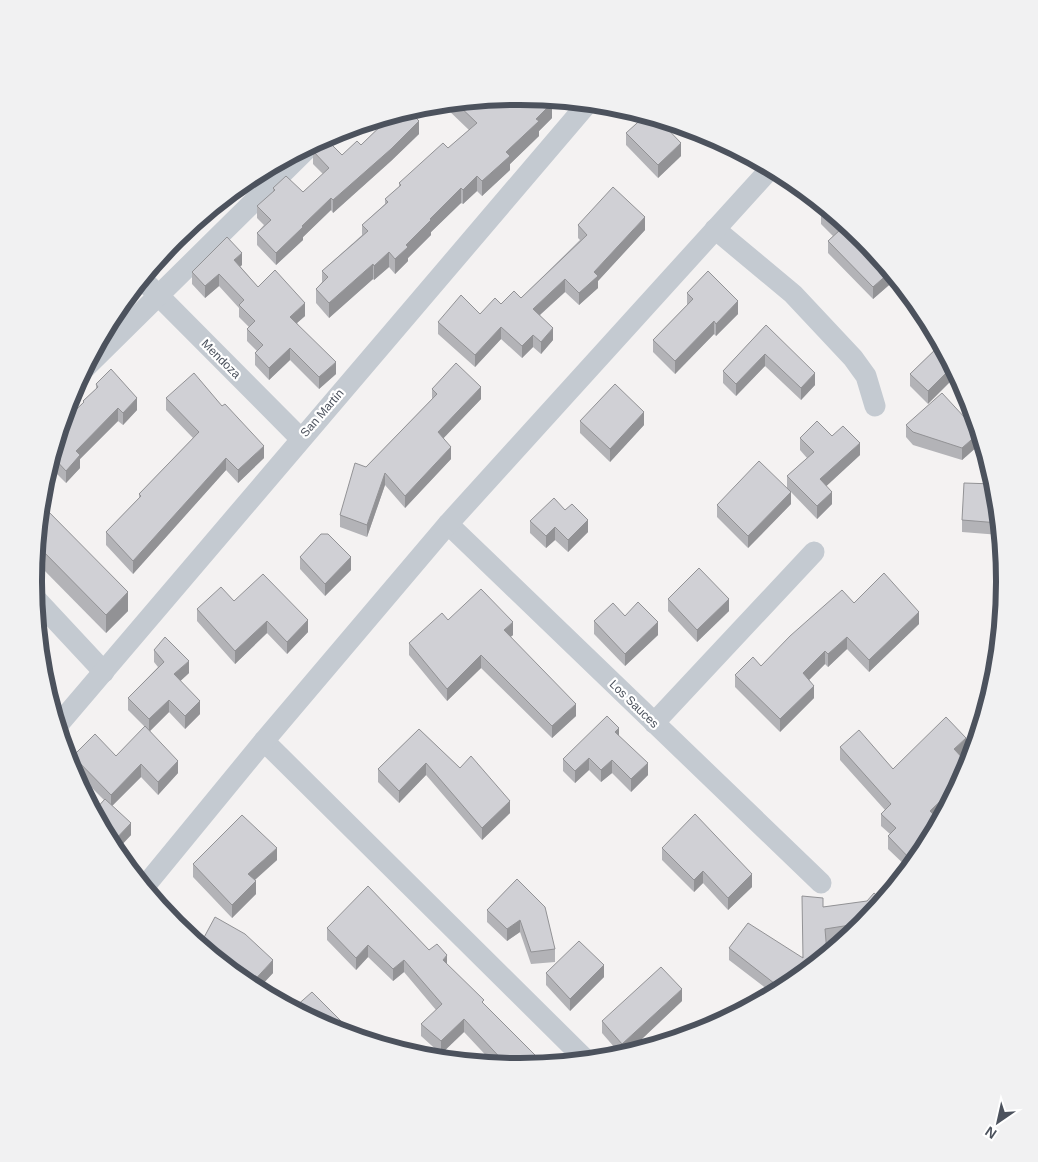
<svg xmlns="http://www.w3.org/2000/svg" width="1038" height="1162" font-family="Helvetica,sans-serif">
  <style>
    .lines { fill: none; stroke-linecap: round; stroke-linejoin: round }
    .minor { stroke: #c4cad1; stroke-width: 21 }
    .wall { fill: #b3b3b7 }
    .shaded-wall { fill: #929295 }
    .building { fill: #d0d0d5; stroke: #929295 }
    .labels { text-anchor: middle; stroke-width: 4.5; stroke-linejoin: round; paint-order: stroke }
    .street-label { font-size: 12px; fill: #4c525d; stroke: #fff }
    .rim { fill: none; stroke: #4c525d; stroke-width: 6 }
  </style>
  <rect width="100%" height="100%" fill="#f4f2f2"/>
  <g class="lines">
    <g class="minor">
      <path d="M715,229L793,294L853,358L866,376L875,406"/>
      <path d="M142,279L300,438"/>
      <path d="M85,368L311,145"/>
      <path d="M448,524L821,883"/>
      <path d="M35,598L104,672"/>
      <path d="M654,723L814,552"/>
      <path d="M58,725L588,103"/>
      <path d="M264,741L586,1060"/>
      <path d="M145,886L264,741L448,524L771,168"/>
    </g>
  </g>
  <g class="wall">
    <path d="M519,96L552,118L539,131V136L510,164V170L482,196L477,191L463,204L461,203L431,232V235L408,258V261L395,274L389,267L374,280L373,279L329,318L316,303V289L322,282V271L362,235V225L385,204V199L399,187V183L448,148L469,130L444,106V103Z"/>
    <path d="M422,106V112L415,117L419,134L391,161L333,213L331,210L303,237V240L276,265L257,245V233L264,225L257,218V206L273,192V188L303,192L323,174L313,164V151L342,155L361,145L384,123L379,119Z"/>
    <path d="M626,133L681,156L658,178L626,145Z"/>
    <path d="M804,190L862,238L896,279L873,299L828,253V241L833,236L821,224V212L823,210Z"/>
    <path d="M578,225L645,230L598,281V288L579,305L565,292L540,315L553,340L541,354L533,347L522,358L501,339L475,367L438,334V322L480,314L501,304L521,298L580,240L578,238Z"/>
    <path d="M242,265L240,266L258,287L305,316L297,323L336,374L319,389L290,360L269,380L255,365V353L257,351L247,341V329L249,327L239,317V308L219,286L205,298L192,284V272Z"/>
    <path d="M687,293L738,314L716,336L714,334L675,374L653,352V340L687,305Z"/>
    <path d="M766,325L815,385L801,400L765,366L736,396L723,383V371Z"/>
    <path d="M940,345L928,404L910,386V374Z"/>
    <path d="M96,384L137,410L123,425L118,421L80,459V468L66,483L49,466L63,422L83,403V401L96,389Z"/>
    <path d="M432,389L481,399L443,438L451,459L405,508L385,485L367,537L340,527V515L366,467L432,399Z"/>
    <path d="M166,398L264,458L238,483L226,470L133,574L106,545V532L139,498V494L193,438L166,410Z"/>
    <path d="M580,421L644,425L610,462L580,433Z"/>
    <path d="M906,425L979,445L962,460L913,445L906,437Z"/>
    <path d="M832,436L860,455L826,486L832,504L817,519L791,492V504L748,548L717,517V505L787,488V476L807,458L800,450V438Z"/>
    <path d="M995,487L1000,535L962,532V520Z"/>
    <path d="M41,504L128,611L106,633L36,562Z"/>
    <path d="M565,510L588,532L568,552L555,540L546,548L530,533V521Z"/>
    <path d="M300,557L351,570L325,596L300,569Z"/>
    <path d="M668,599L729,611L697,642L668,611Z"/>
    <path d="M234,601L308,632L287,654L267,633L235,664L197,621V609Z"/>
    <path d="M854,603L919,624L869,672L847,649L828,667L825,664L809,680L814,698L780,732L735,687V675L761,666Z"/>
    <path d="M625,616L658,635L625,666L594,634V621Z"/>
    <path d="M448,620L513,635L510,637L576,716L552,738L481,668L447,701L409,655V643Z"/>
    <path d="M154,650L189,673L180,681L200,714L185,729L169,712L150,731L178,773L158,795L141,777L112,806L131,835L116,851L94,811L104,800L73,769V756H116L145,727L128,710V698L158,667L154,662Z"/>
    <path d="M419,729L460,768L510,813L482,840L426,775L399,803L378,782V769Z"/>
    <path d="M619,736L648,775L631,792L612,773L601,782L589,770L575,783L563,771V759Z"/>
    <path d="M840,747L893,769L966,750L960,755L967,767L945,809L936,817L922,851L908,868L888,849V836L890,834L881,826V814L885,810L840,760Z"/>
    <path d="M662,848L752,887L728,910L703,883L694,892L662,860Z"/>
    <path d="M277,860L255,880L256,894L232,918L193,877V864Z"/>
    <path d="M517,879L555,949V962L531,964L520,932L507,941L487,922V910Z"/>
    <path d="M882,900L862,924L845,938L826,942L827,953L788,985L772,993L729,960V948L802,958L823,907Z"/>
    <path d="M327,928L429,950L447,964L484,1004L519,1066L494,1064L464,1032L441,1054L421,1036V1024L436,1010L404,972L393,981L368,957L356,970L327,940Z"/>
    <path d="M201,943L273,973L258,989L249,984L201,945Z"/>
    <path d="M546,973L604,977L570,1011L546,985Z"/>
    <path d="M682,1001L627,1053L621,1055L602,1033V1021Z"/>
  </g>
  <g class="shaded-wall">
    <path d="M552,103V118L539,131V136L510,164V170L482,196V181L506,152L536,119Z"/>
    <path d="M422,106V112L409,123V111L410,109Z"/>
    <path d="M419,121V134L391,161L333,213V200Z"/>
    <path d="M681,143V156L658,178V165Z"/>
    <path d="M477,176V191L463,204V190Z"/>
    <path d="M461,188V203L431,232V235L408,258V261L395,274V259L406,245L430,219Z"/>
    <path d="M331,198V210L303,237V240L276,265V253L302,226Z"/>
    <path d="M645,217V230L598,281V288L579,305V293L594,272Z"/>
    <path d="M389,252V267L374,280V266Z"/>
    <path d="M242,253V265L234,272V260Z"/>
    <path d="M373,264V279L329,318V303Z"/>
    <path d="M890,272L896,279L873,299V287Z"/>
    <path d="M219,274V286L205,298V286Z"/>
    <path d="M565,279V292L533,321V309Z"/>
    <path d="M738,301V314L716,336V324Z"/>
    <path d="M305,303V316L290,329V317Z"/>
    <path d="M714,321V334L675,374V361Z"/>
    <path d="M501,327V339L475,367V355Z"/>
    <path d="M553,328V340L541,354V342Z"/>
    <path d="M533,335V347L522,358V346Z"/>
    <path d="M290,348V360L269,380V368Z"/>
    <path d="M765,354V366L736,396V384Z"/>
    <path d="M336,362V374L319,389V377Z"/>
    <path d="M952,367L957,375L928,404V391Z"/>
    <path d="M815,373V385L801,400V388Z"/>
    <path d="M481,387V399L438,444V432Z"/>
    <path d="M137,398V410L123,425V413Z"/>
    <path d="M118,408V421L80,459V468L66,483V471L76,451Z"/>
    <path d="M644,412V425L610,462V449Z"/>
    <path d="M979,433V445L962,460V448Z"/>
    <path d="M860,443V455L820,492V479Z"/>
    <path d="M264,446V458L238,483V470Z"/>
    <path d="M451,447V459L405,508V496Z"/>
    <path d="M226,458V470L133,574V561Z"/>
    <path d="M385,473V485L367,537V525Z"/>
    <path d="M791,492V504L748,548V536Z"/>
    <path d="M832,492V504L817,519V506Z"/>
    <path d="M588,520V532L568,552V540Z"/>
    <path d="M555,527V540L546,548V536Z"/>
    <path d="M351,557V570L325,596V584Z"/>
    <path d="M128,592V611L106,633V615Z"/>
    <path d="M729,599V611L697,642V630Z"/>
    <path d="M919,612V624L869,672V660Z"/>
    <path d="M308,620V632L287,654V642Z"/>
    <path d="M267,621V633L235,664V651Z"/>
    <path d="M513,622V635L504,643V630Z"/>
    <path d="M658,622V635L625,666V654Z"/>
    <path d="M847,637V649L828,667V654Z"/>
    <path d="M825,651V664L803,686V673Z"/>
    <path d="M481,655V668L447,701V689Z"/>
    <path d="M189,661V673L174,687V674Z"/>
    <path d="M814,686V698L780,732V719Z"/>
    <path d="M169,700V712L149,732V719Z"/>
    <path d="M200,701V714L185,729V716Z"/>
    <path d="M576,704V716L552,738V726Z"/>
    <path d="M619,728V740L615,732Z"/>
    <path d="M966,738V750L954,761V749Z"/>
    <path d="M589,758V770L575,783V771Z"/>
    <path d="M612,760V773L601,782V770Z"/>
    <path d="M178,761V773L158,795V782Z"/>
    <path d="M426,763V775L399,803V791Z"/>
    <path d="M648,763V775L631,792V779Z"/>
    <path d="M141,764V777L111,807V795Z"/>
    <path d="M958,784L945,809L930,824V811Z"/>
    <path d="M510,801V813L482,840V828Z"/>
    <path d="M131,823V835L116,851L112,843Z"/>
    <path d="M277,848V860L248,886V874Z"/>
    <path d="M703,871V883L694,892V880Z"/>
    <path d="M752,874V887L728,910V898Z"/>
    <path d="M256,881V894L232,918V905Z"/>
    <path d="M520,920V932L507,941V929Z"/>
    <path d="M368,945V957L356,970V958Z"/>
    <path d="M447,955V968L443,960Z"/>
    <path d="M273,960V973L258,989L250,985Z"/>
    <path d="M404,960V972L393,981V969Z"/>
    <path d="M604,965V977L570,1011V999Z"/>
    <path d="M792,973V982L779,990V987Z"/>
    <path d="M682,989V1001L627,1053L622,1054V1044Z"/>
    <path d="M464,1019V1032L441,1054V1041Z"/>
  </g>
  <g class="building">
    <path d="M519,96L548,99L552,103L536,119L539,121L506,152L510,156L482,181L477,176L463,190L461,188L430,219L431,220L406,245L408,247L395,259L389,252L374,266L373,264L329,303L316,289L328,277L322,271L368,231L362,225L388,202L385,199L401,185L399,183L443,143L448,148L477,123L455,102Z"/>
    <path d="M410,109L409,111L419,121L391,149L333,200L331,198L302,226L303,227L276,253L257,233L271,220L257,206L275,190L273,188L286,176L303,192L329,168L313,151L326,139L342,155L357,141L361,145L390,117L389,116Z"/>
    <path d="M646,115L658,119L681,143L658,165L626,133Z"/>
    <path d="M613,187L645,217L594,272L598,276L579,293L565,279L533,309L553,328L541,342L533,335L522,346L501,327L475,355L438,322L461,295L480,314L495,298L501,304L514,291L521,298L587,235L578,225Z"/>
    <path d="M825,208L862,238L890,272L873,287L828,241L840,230L821,212Z"/>
    <path d="M227,237L242,253L234,260L258,287L275,270L305,303L290,317L336,362L319,377L290,348L269,368L255,353L263,345L247,329L255,321L239,305L244,300L219,274L205,286L192,272Z"/>
    <path d="M708,271L738,301L716,324L714,321L675,361L653,340L693,299L687,293Z"/>
    <path d="M766,325L815,373L801,388L765,354L736,384L723,371Z"/>
    <path d="M940,345L952,367L928,391L910,374Z"/>
    <path d="M456,363L481,387L438,432L451,447L405,496L385,473L367,525L340,515L355,463L366,467L437,394L432,389Z"/>
    <path d="M111,369L137,398L123,413L118,408L76,451L80,455L66,471L52,456L63,422L84,402L83,401L98,387L96,384Z"/>
    <path d="M194,373L222,406L225,404L264,446L238,470L226,458L133,561L106,532L141,496L139,494L199,432L166,398Z"/>
    <path d="M615,384L644,412L610,449L580,421Z"/>
    <path d="M942,393L979,433L962,448L913,432L906,425Z"/>
    <path d="M817,421L832,436L843,426L860,443L820,479L832,492L817,506L787,476L814,452L800,438Z"/>
    <path d="M759,461L791,492L748,536L717,505Z"/>
    <path d="M964,483L994,484L999,523L962,520Z"/>
    <path d="M554,498L565,510L572,504L588,520L568,540L555,527L546,536L530,521Z"/>
    <path d="M41,504L128,592L106,615L37,545Z"/>
    <path d="M321,534H328L351,557L325,584L300,557Z"/>
    <path d="M699,568L729,599L697,630L668,599Z"/>
    <path d="M884,573L919,612L869,660L847,637L828,654L825,651L803,673L814,686L780,719L735,675L753,657L761,666L790,636L842,590L854,603Z"/>
    <path d="M263,574L308,620L287,642L267,621L235,651L197,609L221,587L234,601Z"/>
    <path d="M481,589L513,622L504,630L576,704L552,726L481,655L447,689L409,643L442,613L448,620Z"/>
    <path d="M638,602L658,622L625,654L594,621L613,603L625,616Z"/>
    <path d="M165,637L189,661L174,674L200,701L185,716L169,700L149,719L128,698L164,662L154,650Z"/>
    <path d="M607,716L619,728L615,732L648,763L631,779L612,760L601,770L589,758L575,771L563,759Z"/>
    <path d="M946,717L966,738L954,749L968,764L958,784L930,811L939,820L922,851L913,862L888,836L896,828L881,814L891,804L840,747L859,730L893,769Z"/>
    <path d="M145,726L178,761L158,782L141,764L111,795L73,756L95,734L116,756Z"/>
    <path d="M419,729L460,768L471,756L510,801L482,828L426,763L399,791L378,769Z"/>
    <path d="M105,799L131,823L112,843L94,811Z"/>
    <path d="M695,814L752,874L728,898L703,871L694,880L662,848Z"/>
    <path d="M242,815L277,848L248,874L256,881L232,905L193,864Z"/>
    <path d="M517,879L545,907L555,949L531,952L520,920L507,929L487,910Z"/>
    <path d="M368,886L429,950L437,944L447,955L443,960L484,1000L482,1002L544,1064L519,1066L507,1065L464,1019L441,1041L421,1024L442,1004L404,960L393,969L368,945L356,958L327,928Z"/>
    <path d="M874,893L882,900L863,923L825,929L827,953L794,980L792,973L779,987L729,948L748,923L803,958L802,896L823,898V907L867,901Z"/>
    <path d="M215,917L245,934L273,960L250,985L220,960L225,955L201,943Z"/>
    <path d="M579,941L604,965L570,999L546,973Z"/>
    <path d="M661,967L682,989L622,1044L602,1021Z"/>
    <path d="M312,992L356,1036L333,1029L294,1008Z"/>
  </g>
  <g class="labels">
    <g class="street-label">
      <text transform="translate(221 359) rotate(45)" y="4">Mendoza</text>
      <text transform="translate(322 413) rotate(-49)" y="4">San Martín</text>
      <text transform="translate(634 704) rotate(44)" y="4">Los Sauces</text>
    </g>
  </g>
  <path d="M0 0H1038V1162H0ZM518 105H520A476 476 0 0 1 996 581V582A476 476 0 0 1 520 1058H518A476 476 0 0 1 42 582V581A476 476 0 0 1 518 105Z" fill="#f1f1f2" fill-rule="evenodd"/>
  <path class="rim" d="M518 105H520A476 476 0 0 1 996 581V582A476 476 0 0 1 520 1058H518A476 476 0 0 1 42 582V581A476 476 0 0 1 518 105Z"/>
  <g transform="translate(998 1122) rotate(214)" stroke="#ffffff" stroke-width="4" paint-order="stroke">
  <path d="M0-4L9 19L0 12L-9 19Z" fill="#4c525d"/>
  <text y="-8" font-size="14" font-weight="bold" text-anchor="middle" fill="#4c525d">N</text>
  </g>
</svg>
